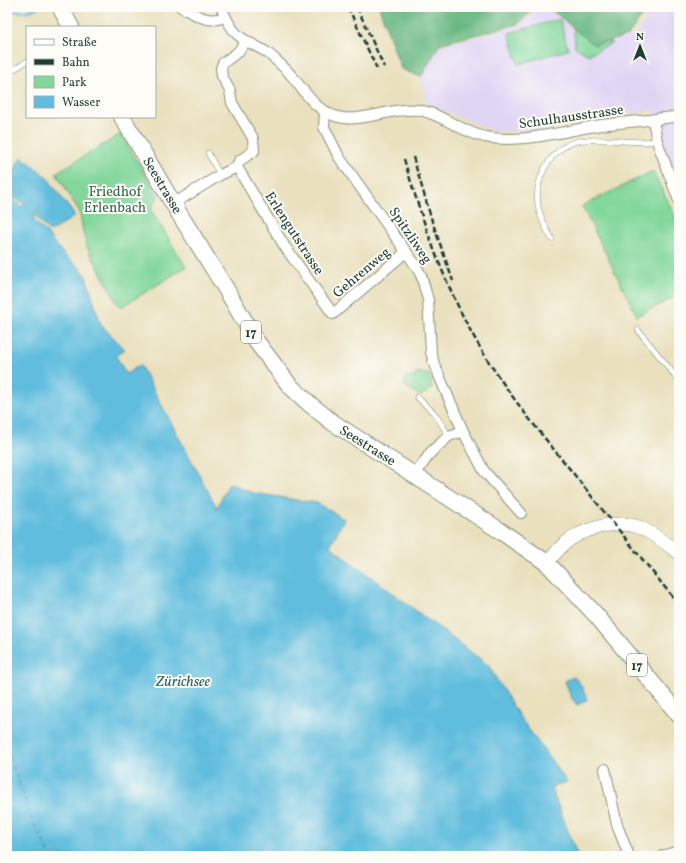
<svg xmlns="http://www.w3.org/2000/svg" width="686" height="863" font-family="Vollkorn,serif">
  <style>
    .built { fill: #e0d4f4 }
    .green { fill: #82d79b; stroke: #508a68 }
    .forest { fill: #69b883; stroke: #447a5c }
    .water { fill: #60bdde; stroke: #407d89 }
    .lines { fill: none; stroke-linecap: round; stroke-linejoin: round }
    .stream { stroke: #60bdde; stroke-width: 2.5 }
    .ferry { stroke: #326367; stroke-width: 1; stroke-dasharray: 5 4; stroke-linecap: butt }
    .service-casing { stroke: #848e78; stroke-width: 6 }
    .minor-casing { stroke: #848e78; stroke-width: 12 }
    .tertiary-casing { stroke: #848e78; stroke-width: 14 }
    .primary-casing { stroke: #848e78; stroke-width: 18 }
    .service { stroke: #fff; stroke-width: 5 }
    .minor { stroke: #fff; stroke-width: 10 }
    .tertiary { stroke: #fff; stroke-width: 13 }
    .primary { stroke: #fff; stroke-width: 16 }
    .rail { stroke: #1f3d34; stroke-width: 2.5; stroke-dasharray: 6 3; stroke-linecap: butt }
    .labels { text-anchor: middle; stroke-width: 4; stroke-linejoin: round; paint-order: stroke }
    .shield { fill: #fdfcf7; stroke: #62766e; stroke-width: 1 }
    .shield-label { font-size: 13px; font-weight: bold; fill: #1f3d34 }
    .street-label { font-size: 14px; fill: #1f3d34; stroke: #fdfcf7 }
    .park-label { font-size: 14px; fill: #38644e; stroke: #fdfcf7 }
    .water-label { font-size: 15px; font-style: italic; fill: #326367; stroke: #fdfcf7 }
  </style>
  <rect width="100%" height="100%" fill="#fdfcf7"/>
  <filter id="ink" filterUnits="userSpaceOnUse"><feTurbulence type="fractalNoise" baseFrequency=".025" numOctaves="2"/><feDisplacementMap in="SourceGraphic" scale="8" xChannelSelector="R" yChannelSelector="G"/><feConvolveMatrix kernelMatrix="1 2 1 2 8 2 1 2 1" color-interpolation-filters="sRGB"/></filter>
  <filter id="wash" filterUnits="userSpaceOnUse"><feTurbulence type="fractalNoise" baseFrequency=".012" numOctaves="4" result="noise"/><feDisplacementMap in="SourceGraphic" scale="16" xChannelSelector="R" yChannelSelector="G"/><feGaussianBlur stdDeviation="0.9" result="paint"/><feColorMatrix in="noise" values="0 0 0 0 0 0 0 0 0 0 0 0 0 0 0 0 0 1.4 0 .05"/><feComposite in="paint" operator="in"/></filter>
  <g filter="url(#wash)">
    <rect width="100%" height="100%" fill="#e9e0bd"/>
    <path class="built" d="M538,7H547L593,47L635,35L653,7H679L677,46H679V183L651,110L540,130L493,131L426,103L417,52L519,26Z"/>
    <g class="green">
      <path d="M560,19L568,50L518,64L509,33Z"/>
      <path d="M573,21L594,35L612,43L588,55L575,47Z"/>
      <path d="M121,134L158,196L151,210L186,267L120,308L86,245L79,211L56,173Z"/>
      <path d="M653,171L679,224V295L637,316L582,206Z"/>
      <path d="M417,372L430,375L432,389L420,396L404,385L406,377L413,378Z"/>
    </g>
    <g class="forest">
      <path d="M379,7H536L518,24L440,44L421,77L401,69Z"/>
      <path d="M548,7H648L628,36L594,45Z"/>
    </g>
    <g class="water">
      <path d="M22,157L41,172L49,180L75,216L50,232L36,217L39,210H37L33,219L45,231L64,255L80,268L86,276L101,325L125,349L116,356L126,374L140,365L217,508L229,483L253,493L317,503L344,519L330,546L488,665L519,716L567,782L551,788L578,856H7V190L10,197L22,207L24,204L14,197L13,169H16L17,164Z"/>
      <path d="M574,676L582,687L587,700L577,705L571,697L565,681Z"/>
    </g>
    <g class="lines">
      <g class="stream">
        <path d="M198,7H199"/>
        <path d="M427,7H436"/>
        <path d="M7,10L26,12L38,7"/>
        <path d="M237,10L250,7"/>
      </g>
      <path class="ferry" d="M7,748L33,823L51,856"/>
    </g>
  </g>
  <g filter="url(#ink)">
    <g class="lines">
      <g class="service-casing">
        <g id="service">
          <path d="M7,74L27,61"/>
          <path d="M208,153L220,175"/>
          <path d="M552,239C546,229 540,218 538,206C533,176 555,141 586,140C610,138 633,144 657,141"/>
          <path d="M638,330L673,373L677,374"/>
          <path d="M417,397L435,414L449,436"/>
        </g>
      </g>
      <g class="minor-casing">
        <g id="minor">
          <path d="M181,7C196,15 208,24 225,17"/>
          <path d="M221,7C225,16 229,26 236,33C245,43 259,46 269,54C276,60 284,67 291,75C306,93 317,114 343,118C367,121 393,107 418,110C441,113 461,132 485,137C523,144 563,131 601,125C627,122 653,120 679,116"/>
          <path d="M325,111L324,127L339,157L414,263L421,275L428,300L431,352L434,364L463,431"/>
          <path d="M653,120L657,141L679,201"/>
          <path d="M237,167L285,247L333,314L406,252"/>
          <path d="M173,204L220,175L237,167L239,161L254,151L253,138L232,103L230,91L222,76L221,68L223,63L238,52L246,41"/>
          <path d="M677,374L679,373"/>
          <path d="M415,475L431,452L449,436L463,431L484,471L521,513"/>
          <path d="M605,769L617,825L629,856"/>
          <path d="M662,856L679,851"/>
        </g>
      </g>
      <g class="tertiary-casing">
        <path id="tertiary" d="M547,563C552,557 557,551 563,545C581,529 615,519 638,527C652,532 667,544 679,553"/>
      </g>
      <g class="primary-casing">
        <g id="primary">
          <path d="M60,7L71,27"/>
          <path d="M122,117L180,215L226,289L256,341L290,386L312,406L332,422L499,530L547,563L596,615L679,715"/>
        </g>
      </g>
      <use href="#service" class="service"/>
      <use href="#minor" class="minor"/>
      <use href="#tertiary" class="tertiary"/>
      <use href="#primary" class="primary"/>
      <g class="rail">
        <path d="M348,7L377,69"/>
        <path d="M357,7L384,67"/>
        <path d="M413,157L432,221L453,281"/>
        <path d="M404,159C423,223 445,287 478,344C505,391 539,431 573,473C608,517 644,561 679,605"/>
      </g>
    </g>
  </g>
  <g class="labels">
    <g class="shield">
      <rect x="241" y="321" width="20" height="22" rx="3"/>
      <rect x="627" y="654" width="20" height="22" rx="3"/>
    </g>
    <g class="shield-label">
      <text x="251" y="337">17</text>
      <text x="637" y="670">17</text>
    </g>
    <g class="street-label">
      <text transform="translate(571 116) rotate(-8)" y="5">Schulhausstrasse</text>
      <text transform="translate(163 185) rotate(59)" y="5">Seestrasse</text>
      <text transform="translate(295 233) rotate(57)" y="5">Erlengutstrasse</text>
      <text transform="translate(411 235) rotate(56)" y="5">Spitzliweg</text>
      <text transform="translate(361 272) rotate(-40)" y="5">Gehrenweg</text>
      <text transform="translate(368 445) rotate(32)" y="5">Seestrasse</text>
    </g>
    <g class="park-label">
      <text x="115" y="196">Friedhof<tspan x="115" dy="16">Erlenbach</tspan></text>
    </g>
    <g class="water-label">
      <text x="183" y="686">Zürichsee</text>
    </g>
  </g>
  <rect width="686" height="863" fill="none" stroke="#fdfcf7" stroke-width="24"/>
  <rect x="26" y="26" width="130" height="92" fill="#fdfcf7" stroke="#a4b0a9"/>
  <rect x="34" y="39" width="20" height="6" fill="#ffffff" stroke="#a4b0a9"/>
  <text x="62" y="46" font-size="12" fill="#1f3d34">Straße</text>
  <rect x="34" y="59" width="20" height="6" fill="#1f3d34" stroke="#a4b0a9"/>
  <text x="62" y="66" font-size="12" fill="#1f3d34">Bahn</text>
  <rect x="34" y="76" width="20" height="12" fill="#82d79b" stroke="#a4b0a9"/>
  <text x="62" y="86" font-size="12" fill="#1f3d34">Park</text>
  <rect x="34" y="96" width="20" height="12" fill="#60bdde" stroke="#a4b0a9"/>
  <text x="62" y="106" font-size="12" fill="#1f3d34">Wasser</text>
  <g transform="translate(640 46)" stroke="#fdfcf7" stroke-width="3" paint-order="stroke">
  <path d="M0-3L7 15L0 10L-7 15Z" fill="#1f3d34"/>
  <text y="-6" font-size="11" font-weight="bold" text-anchor="middle" fill="#1f3d34">N</text>
  </g>
</svg>
